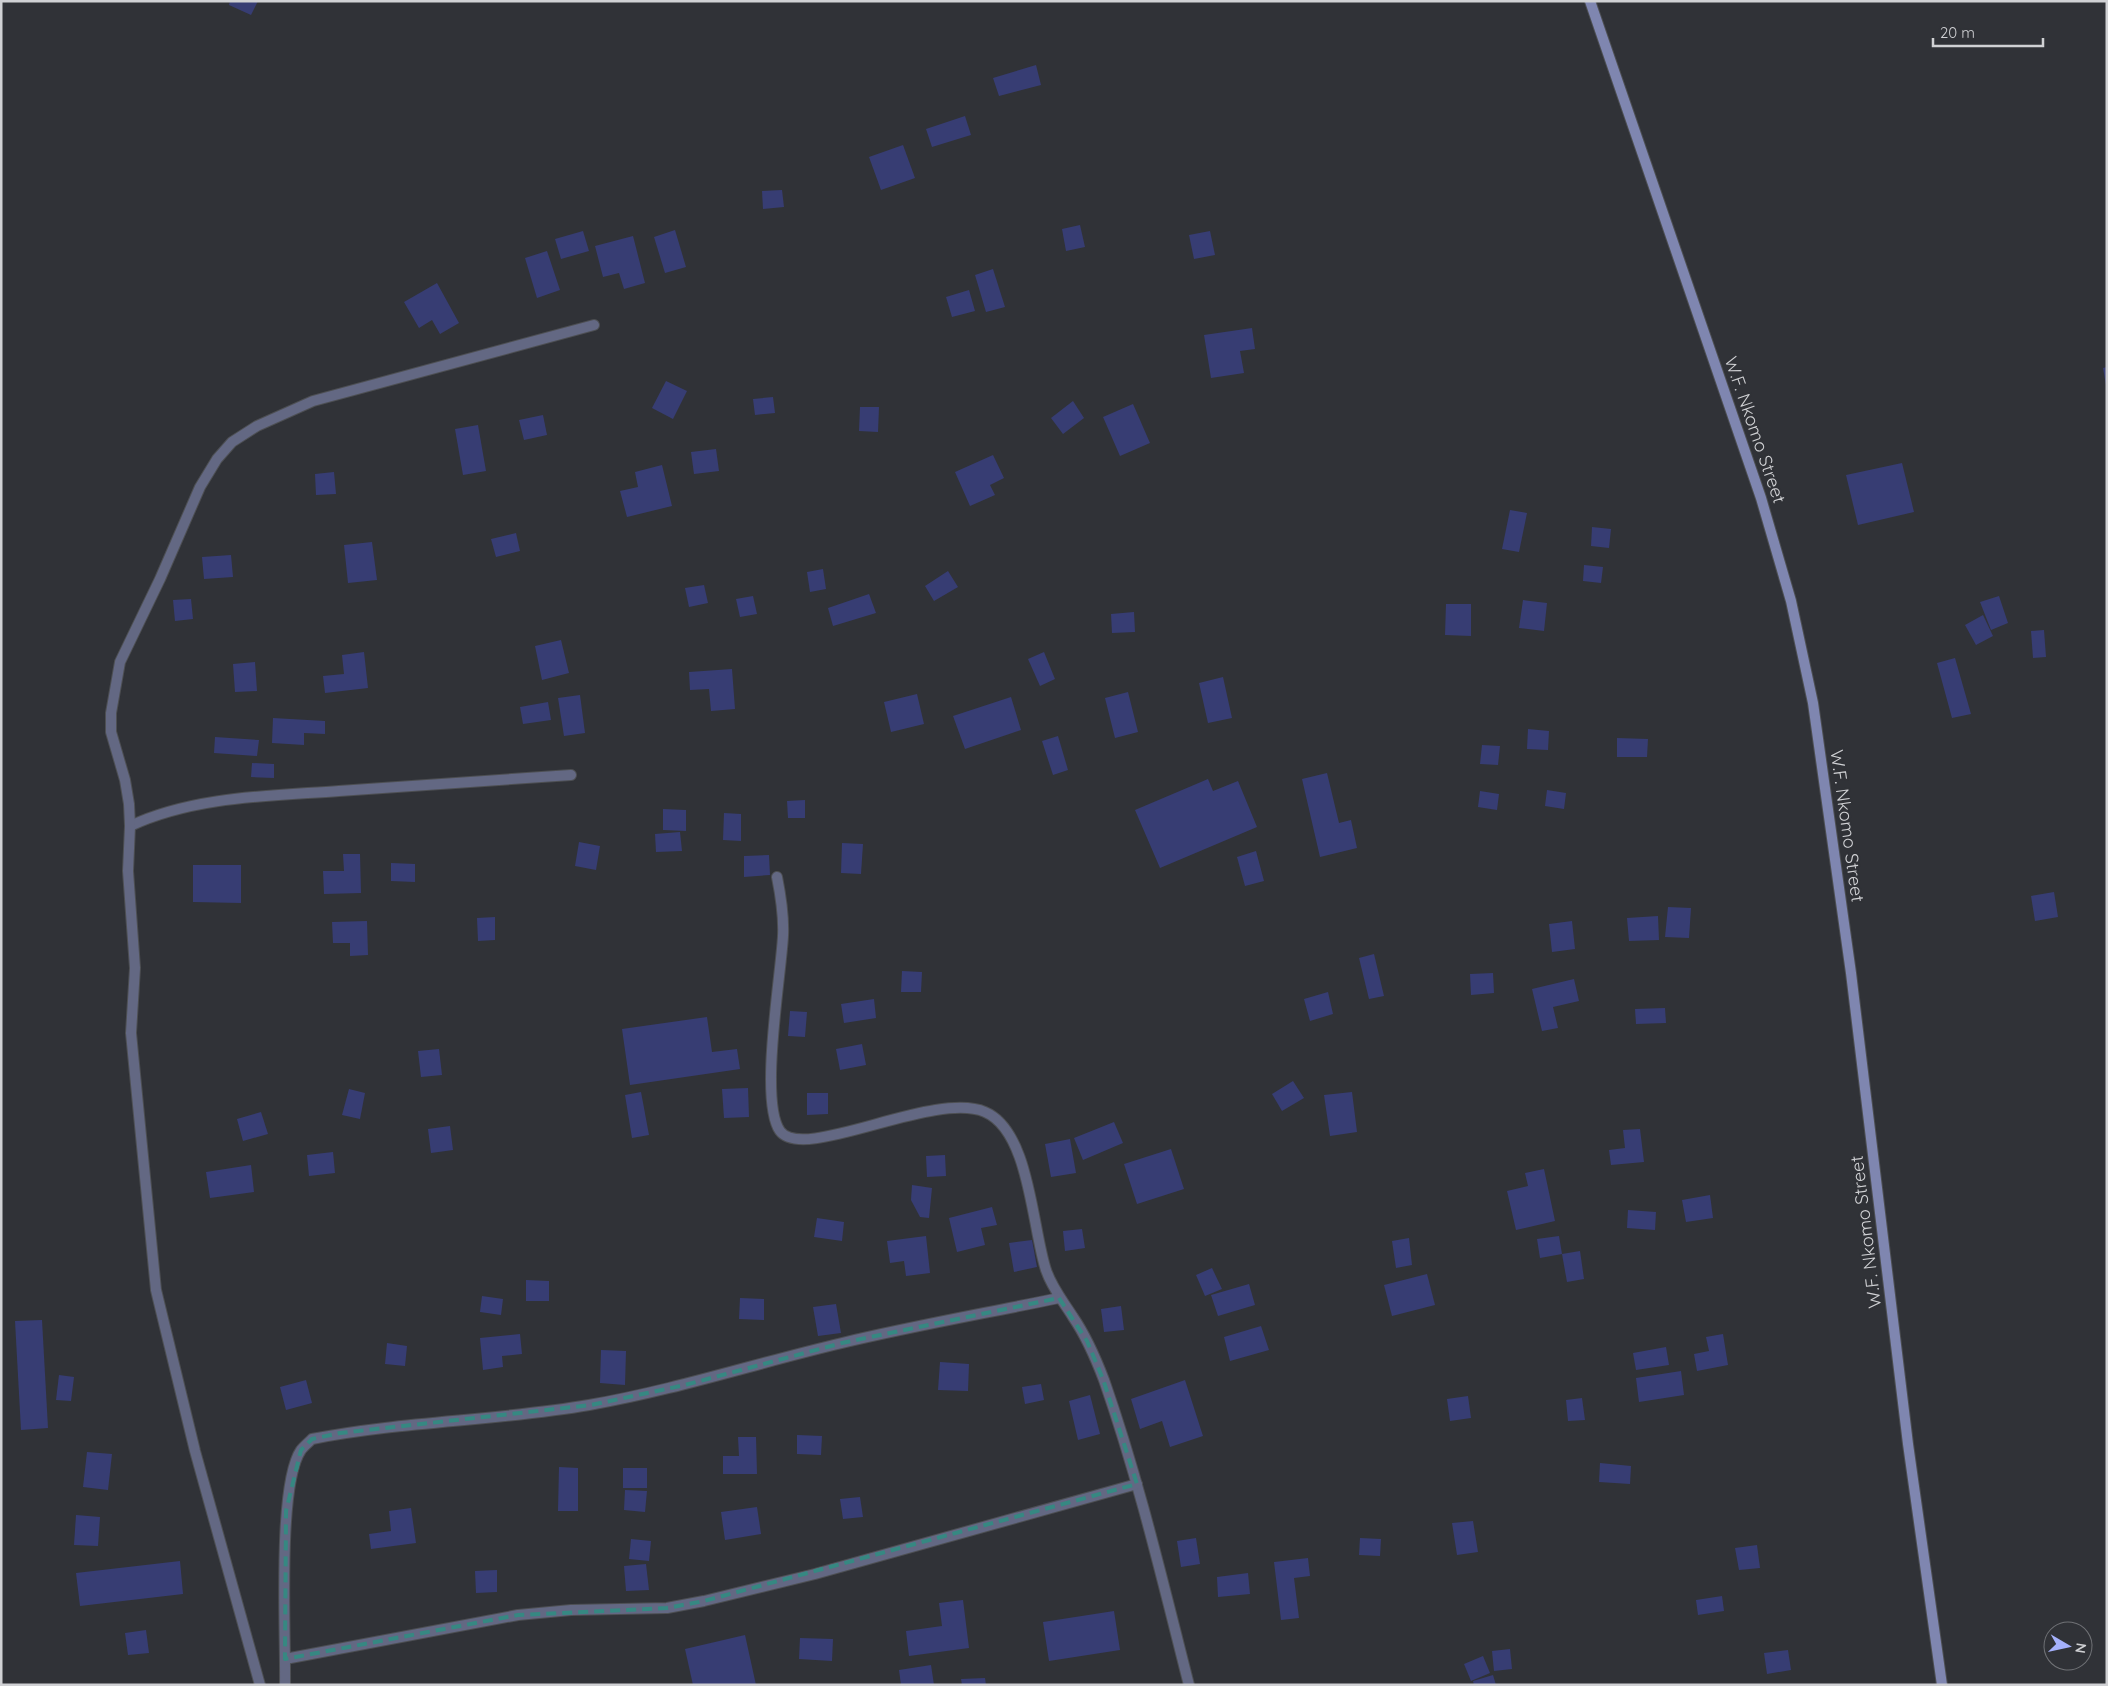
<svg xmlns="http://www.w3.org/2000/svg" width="2108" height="1686" font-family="Quicksand,sans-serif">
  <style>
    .building { fill: #373d73 }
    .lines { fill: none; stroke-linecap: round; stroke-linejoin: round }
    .street-casing { stroke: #4d4f53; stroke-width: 12 }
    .secondary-casing { stroke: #4d4f53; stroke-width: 12 }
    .street { stroke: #636883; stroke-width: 10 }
    .secondary { stroke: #7f86b0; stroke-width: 10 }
    .marked { fill: none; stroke: #368882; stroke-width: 4; stroke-dasharray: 10 6; stroke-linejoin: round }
    .labels { text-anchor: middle; stroke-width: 4; stroke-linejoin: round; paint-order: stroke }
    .street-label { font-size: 18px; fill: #d0d1d4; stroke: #303237 }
  </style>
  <rect width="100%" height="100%" fill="#303237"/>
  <g class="building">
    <path d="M230,1H258L251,15L229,5Z"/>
    <path d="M1036,65L1041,85L999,96L993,78Z"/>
    <path d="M965,116L971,135L932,147L926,129Z"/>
    <path d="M903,145L915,178L881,190L869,157Z"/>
    <path d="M782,190L784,207L763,209L762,191Z"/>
    <path d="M1080,225L1085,247L1066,251L1062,229Z"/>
    <path d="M675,230L686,267L665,273L654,237Z"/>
    <path d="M583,231L589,251L561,259L555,239Z"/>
    <path d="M1210,231L1215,255L1194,259L1189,235Z"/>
    <path d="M633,236L645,283L624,289L619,273L603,277L595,246Z"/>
    <path d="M547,251L560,290L537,298L525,258Z"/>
    <path d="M993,269L1005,307L986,312L975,275Z"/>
    <path d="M437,283L459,323L440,334L432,320L419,328L404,302Z"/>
    <path d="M969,290L975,311L952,317L946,297Z"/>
    <path d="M1252,328L1255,349L1240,351L1244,373L1211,378L1204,335Z"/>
    <path d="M2107,367V385H2106L2103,368Z"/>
    <path d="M666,381L687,391L673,419L652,408Z"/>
    <path d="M773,397L775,413L755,415L753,399Z"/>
    <path d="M1073,401L1084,418L1063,434L1051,418Z"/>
    <path d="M1133,404L1150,443L1120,456L1103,417Z"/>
    <path d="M860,407H879L878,432L859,431Z"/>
    <path d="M543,415L547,435L524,440L519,420Z"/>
    <path d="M478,425L486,471L463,475L455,429Z"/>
    <path d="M716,449L719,471L694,474L691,452Z"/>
    <path d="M993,455L1004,478L990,485L995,495L970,506L955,472Z"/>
    <path d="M1902,463L1914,512L1858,525L1846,475Z"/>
    <path d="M662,465L672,506L627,517L620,491L638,487L635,472Z"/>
    <path d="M334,472L336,494L316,495L315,474Z"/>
    <path d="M1510,510L1527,513L1519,552L1502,549Z"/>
    <path d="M1592,527L1611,529L1609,548L1591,546Z"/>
    <path d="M516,533L520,551L496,557L491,539Z"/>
    <path d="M372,542L377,580L348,583L344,545Z"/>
    <path d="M231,555L233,577L204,579L202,557Z"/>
    <path d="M1584,565L1603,567L1601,583L1583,581Z"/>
    <path d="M823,569L826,589L810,592L807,572Z"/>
    <path d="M948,571L958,587L934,601L925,586Z"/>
    <path d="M704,585L708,603L689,607L685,588Z"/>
    <path d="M869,594L876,613L833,626L828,608Z"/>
    <path d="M753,596L757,614L740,617L736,599Z"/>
    <path d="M1999,596L2008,623L1991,630L1980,602Z"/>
    <path d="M191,599L193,619L175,621L173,600Z"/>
    <path d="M1523,600L1547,603L1544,631L1519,628Z"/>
    <path d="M1446,604H1471V636L1445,635Z"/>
    <path d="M1134,612L1135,632L1112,633L1111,614Z"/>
    <path d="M1983,615L1993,636L1976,645L1965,625Z"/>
    <path d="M2044,630L2046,657L2033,658L2031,631Z"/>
    <path d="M561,640L569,673L542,680L535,646Z"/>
    <path d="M364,652L368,688L325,693L323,676L344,674L342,655Z"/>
    <path d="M1044,652L1055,679L1040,686L1028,659Z"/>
    <path d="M1955,658L1971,714L1952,718L1937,663Z"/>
    <path d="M255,662L257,691L235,692L233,664Z"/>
    <path d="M732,669L735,709L711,711L709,689L690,690L689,672Z"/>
    <path d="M1223,677L1232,718L1208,723L1199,683Z"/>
    <path d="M1128,692L1138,732L1115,738L1105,698Z"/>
    <path d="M917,694L924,724L891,732L884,702Z"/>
    <path d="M580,695L585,733L564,736L558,698Z"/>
    <path d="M1011,697L1021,730L965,749L953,716Z"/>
    <path d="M548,702L551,720L523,724L520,707Z"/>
    <path d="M273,718L325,721V734L304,733V745L272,743Z"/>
    <path d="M1528,729L1549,731L1548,750L1527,749Z"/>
    <path d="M1058,736L1068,770L1053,775L1042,741Z"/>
    <path d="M215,737L259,740L257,756L214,753Z"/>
    <path d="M1617,738L1648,739L1647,757H1617Z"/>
    <path d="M1482,745L1500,746L1498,765L1480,764Z"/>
    <path d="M252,763L274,764V778L251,777Z"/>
    <path d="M1327,773L1339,823L1351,820L1357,848L1320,857L1302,779Z"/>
    <path d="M1208,779L1213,791L1238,781L1257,827L1160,868L1135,810Z"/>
    <path d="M1547,790L1566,793L1564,809L1545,806Z"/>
    <path d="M1480,791L1499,794L1497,810L1478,807Z"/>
    <path d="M805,800V818H788L787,801Z"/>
    <path d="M663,809L686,810V831L663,830Z"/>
    <path d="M724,813L741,814V841L723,840Z"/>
    <path d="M680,832L682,851L656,852L655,834Z"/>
    <path d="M579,842L600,846L596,870L575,866Z"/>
    <path d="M842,843L863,844L861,874L841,873Z"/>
    <path d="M1256,851L1264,881L1245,886L1237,857Z"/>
    <path d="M343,854H360L361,893L324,894L323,871H344Z"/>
    <path d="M769,855L770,875L744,877V856Z"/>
    <path d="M391,863L415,864V882L391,881Z"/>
    <path d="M193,865H241V903L193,902Z"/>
    <path d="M2054,892L2058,917L2035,921L2031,896Z"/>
    <path d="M1668,907L1691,908L1689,938L1665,937Z"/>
    <path d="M1658,916L1659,940L1629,941L1627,918Z"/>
    <path d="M495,917V940L478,941L477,918Z"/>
    <path d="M367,921L368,955L350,956V943H333L332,922Z"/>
    <path d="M1572,921L1575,949L1552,952L1549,924Z"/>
    <path d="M1374,954L1384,996L1369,999L1359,958Z"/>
    <path d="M902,971L922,972L921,992H901Z"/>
    <path d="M1493,973L1494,993L1471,995L1470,974Z"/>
    <path d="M1574,979L1579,1001L1553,1007L1558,1028L1542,1031L1532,989Z"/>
    <path d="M1328,992L1333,1014L1310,1021L1304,999Z"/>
    <path d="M874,999L876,1018L844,1023L841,1004Z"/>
    <path d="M1665,1008L1666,1023L1636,1024L1635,1009Z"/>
    <path d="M790,1011L807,1012L805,1037L788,1036Z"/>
    <path d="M707,1017L712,1052L737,1049L740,1069L630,1085L622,1029Z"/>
    <path d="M862,1044L866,1065L840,1070L836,1049Z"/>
    <path d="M439,1049L442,1075L421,1077L418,1051Z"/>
    <path d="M1293,1081L1304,1098L1282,1111L1272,1094Z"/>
    <path d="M748,1088L749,1117L724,1118L722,1089Z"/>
    <path d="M349,1089L365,1093L360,1119L342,1115Z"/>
    <path d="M641,1092L649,1135L632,1138L625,1095Z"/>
    <path d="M1352,1092L1357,1132L1330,1136L1324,1095Z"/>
    <path d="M807,1093H828V1114L807,1115Z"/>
    <path d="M261,1112L268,1134L243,1141L237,1119Z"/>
    <path d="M1114,1122L1123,1143L1083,1160L1074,1138Z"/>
    <path d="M450,1126L453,1150L431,1153L428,1129Z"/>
    <path d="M1640,1129L1644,1162L1611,1165L1609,1150L1625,1148L1623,1130Z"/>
    <path d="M1070,1139L1076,1173L1051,1177L1045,1144Z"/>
    <path d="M1171,1149L1184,1189L1137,1204L1124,1164Z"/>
    <path d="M333,1152L335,1173L309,1176L307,1155Z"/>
    <path d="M945,1155L946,1176L927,1177L926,1156Z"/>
    <path d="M251,1165L254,1192L210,1198L206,1172Z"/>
    <path d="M1544,1169L1555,1221L1516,1230L1507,1191L1528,1186L1525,1173Z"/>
    <path d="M912,1185L932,1188L929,1218L920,1217L911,1200Z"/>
    <path d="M1710,1195L1713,1218L1686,1222L1682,1200Z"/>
    <path d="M992,1207L997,1225L981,1228L985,1245L957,1252L949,1218Z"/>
    <path d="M1628,1210L1656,1212L1655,1230L1627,1228Z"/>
    <path d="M817,1218L844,1222L842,1241L814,1237Z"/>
    <path d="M1082,1229L1085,1248L1065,1251L1063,1231Z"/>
    <path d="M926,1236L930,1273L906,1276L904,1261L890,1263L887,1241Z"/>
    <path d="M1559,1236L1562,1254L1540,1258L1537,1239Z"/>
    <path d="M1409,1238L1412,1265L1396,1268L1392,1241Z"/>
    <path d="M1032,1240L1037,1267L1014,1272L1009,1243Z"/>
    <path d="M1580,1251L1584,1279L1567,1282L1562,1254Z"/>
    <path d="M1212,1268L1222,1289L1205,1296L1196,1275Z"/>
    <path d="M1427,1274L1435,1305L1392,1316L1384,1285Z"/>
    <path d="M526,1280L549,1281V1301H526Z"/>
    <path d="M1249,1284L1255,1305L1218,1316L1211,1295Z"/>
    <path d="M482,1296L503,1299L501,1315L480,1312Z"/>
    <path d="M740,1298L764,1299V1320L739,1319Z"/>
    <path d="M836,1304L841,1333L818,1336L813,1307Z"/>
    <path d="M1121,1306L1124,1330L1104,1332L1101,1309Z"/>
    <path d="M42,1320L48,1428L21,1430L15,1321Z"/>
    <path d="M1261,1326L1269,1350L1230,1361L1224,1337Z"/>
    <path d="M520,1334L522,1354L502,1356L503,1367L483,1370L480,1338Z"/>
    <path d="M1723,1334L1728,1365L1697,1371L1694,1354L1709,1351L1706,1337Z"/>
    <path d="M387,1343L407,1346L405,1366L385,1364Z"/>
    <path d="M1666,1347L1669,1365L1636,1370L1633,1353Z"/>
    <path d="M601,1350L626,1351L625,1385L600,1383Z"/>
    <path d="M940,1362L969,1364L968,1391L938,1390Z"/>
    <path d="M1681,1371L1684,1395L1639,1402L1636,1378Z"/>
    <path d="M59,1375L74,1377L71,1401L56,1400Z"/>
    <path d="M306,1380L312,1403L286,1410L280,1387Z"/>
    <path d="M1185,1380L1203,1436L1170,1447L1162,1421L1140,1429L1131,1399Z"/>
    <path d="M1041,1384L1044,1400L1025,1404L1022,1387Z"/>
    <path d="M1090,1395L1100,1434L1078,1440L1069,1401Z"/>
    <path d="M1468,1396L1471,1418L1450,1421L1447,1399Z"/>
    <path d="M1582,1398L1585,1420L1568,1421L1566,1400Z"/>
    <path d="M797,1435L822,1436L821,1455L797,1454Z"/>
    <path d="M738,1437H756L757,1474H723V1456H739Z"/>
    <path d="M87,1452L112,1454L108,1490L83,1487Z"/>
    <path d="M1600,1463L1631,1466L1630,1484L1599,1482Z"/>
    <path d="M559,1467L578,1468V1511H558Z"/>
    <rect x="623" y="1468" width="24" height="20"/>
    <path d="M625,1490L647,1491L645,1512L624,1510Z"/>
    <path d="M860,1497L863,1517L843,1519L840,1499Z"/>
    <path d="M757,1507L761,1534L725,1540L721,1512Z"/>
    <path d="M411,1508L416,1543L371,1549L369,1534L391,1531L389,1511Z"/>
    <path d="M76,1515L100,1517L98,1546L74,1545Z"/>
    <path d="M1473,1521L1478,1552L1457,1555L1452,1523Z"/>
    <path d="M1196,1538L1200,1564L1181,1567L1177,1541Z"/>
    <path d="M1360,1538L1381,1539L1380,1556L1359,1555Z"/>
    <path d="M631,1539L651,1541L649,1561L629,1559Z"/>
    <path d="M1757,1545L1760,1568L1739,1570L1735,1548Z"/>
    <path d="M1308,1558L1310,1576L1294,1578L1299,1618L1281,1620L1274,1562Z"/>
    <path d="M180,1561L183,1594L80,1606L76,1573Z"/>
    <path d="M646,1564L649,1590L626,1591L624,1566Z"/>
    <path d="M497,1570V1592L476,1593L475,1571Z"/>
    <path d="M1248,1573L1250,1594L1218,1597L1217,1577Z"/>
    <path d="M1722,1596L1724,1611L1698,1615L1696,1600Z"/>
    <path d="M963,1600L969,1648L909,1656L906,1631L942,1626L939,1603Z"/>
    <path d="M1114,1611L1120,1650L1049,1661L1043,1622Z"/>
    <path d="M146,1630L149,1653L128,1655L125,1633Z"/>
    <path d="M745,1635L756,1685H693L685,1649Z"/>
    <path d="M800,1638L833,1639L832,1661L799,1659Z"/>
    <path d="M1510,1649L1512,1669L1494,1671L1492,1651Z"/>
    <path d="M1788,1650L1791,1670L1767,1674L1764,1653Z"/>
    <path d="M1483,1656L1490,1673L1471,1681L1464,1664Z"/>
    <path d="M931,1665L934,1685H901L899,1670Z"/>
    <path d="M1493,1675L1496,1685H1474L1473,1681Z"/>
    <path d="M985,1678L986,1685H962L961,1679Z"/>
  </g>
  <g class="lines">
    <g class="street-casing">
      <g id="street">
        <path d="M130,826C194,796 270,796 339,791C417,786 494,780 571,775"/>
        <path d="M777,877C781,897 784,916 783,936C781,976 759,1101 780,1131C803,1163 934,1090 985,1112C1030,1131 1032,1228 1046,1270C1052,1288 1063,1301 1073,1317C1086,1336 1096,1359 1104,1380C1139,1480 1163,1583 1189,1685"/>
        <path d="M285,1659L518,1615L571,1610L667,1608L704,1601L815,1574L1137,1484"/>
        <path d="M260,1685L195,1451L156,1290L131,1033L135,968L128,871L130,826L129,804L125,780L111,732V713L120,662L160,579L200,487L217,459L232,442L257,426L313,401L594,325"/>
        <path d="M285,1685C286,1636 277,1485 301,1450C304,1446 309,1442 312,1439C404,1421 497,1421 589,1405C675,1390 757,1363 842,1343C913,1326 987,1313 1059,1298"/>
      </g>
    </g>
    <g class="secondary-casing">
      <path id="secondary" d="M1590,1L1761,498L1791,601L1813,703L1851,973L1908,1444L1942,1685"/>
    </g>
    <use href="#street" class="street"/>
    <use href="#secondary" class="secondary"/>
  </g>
  <path class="marked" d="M1059,1298L1087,1341L1103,1379L1137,1484L704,1601L667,1608L518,1615L285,1659L286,1511L301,1450L312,1439L340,1433L591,1405L685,1385L842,1343Z"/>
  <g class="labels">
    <g class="street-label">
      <text transform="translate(1755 430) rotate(71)" y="6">W.F. Nkomo Street</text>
      <text transform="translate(1847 826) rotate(82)" y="6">W.F. Nkomo Street</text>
      <text transform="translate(1866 1232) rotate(-97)" y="6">W.F. Nkomo Street</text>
    </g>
  </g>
  <rect width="2108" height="1686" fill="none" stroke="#d0d1d4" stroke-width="5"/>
  <g transform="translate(2068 1646) rotate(99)"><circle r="24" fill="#303237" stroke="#707276"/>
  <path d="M0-4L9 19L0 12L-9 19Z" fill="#a5b1fc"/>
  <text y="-8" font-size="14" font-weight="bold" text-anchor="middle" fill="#d0d1d4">N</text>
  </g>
  <path d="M1933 38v8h110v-8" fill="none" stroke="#d0d1d4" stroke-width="2.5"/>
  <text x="1940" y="38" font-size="15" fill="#d0d1d4" stroke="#303237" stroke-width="4" paint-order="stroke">20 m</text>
</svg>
